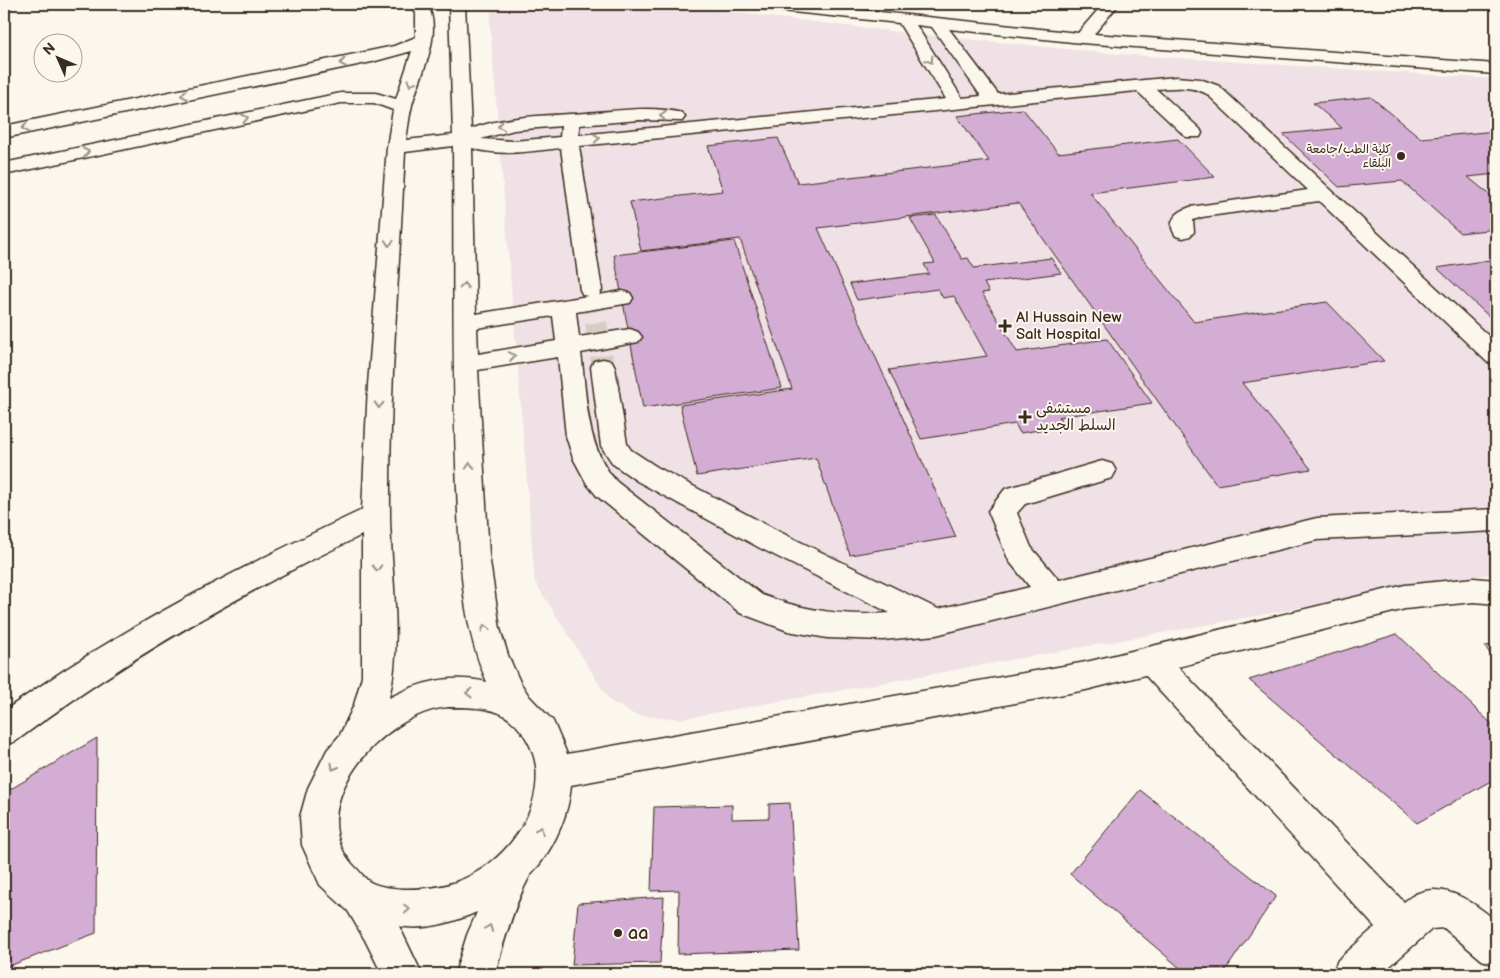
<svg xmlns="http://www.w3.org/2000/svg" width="1500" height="978" font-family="'Balsamiq Sans','Playpen Sans Arabic',sans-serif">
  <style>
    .built { fill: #efe1e5 }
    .building { fill: #d4add5; stroke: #3b2a1e }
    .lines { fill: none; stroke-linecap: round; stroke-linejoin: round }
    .minor-tunnel { stroke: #d5cec3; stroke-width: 22; stroke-dasharray: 22 11; stroke-linecap: butt }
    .minor-casing { stroke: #3b2a1e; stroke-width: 3 }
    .minor { fill: #fbf7ec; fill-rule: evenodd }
    .oneway { stroke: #9b9085 }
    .poi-dot { fill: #3b2a1e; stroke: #fbf7ec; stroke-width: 2 }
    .labels { text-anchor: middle; stroke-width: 4; stroke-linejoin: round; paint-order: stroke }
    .far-poi-label { font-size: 12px; fill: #3b2a1e; stroke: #fbf7ec; text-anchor: end }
    .poi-label { font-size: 15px; fill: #3b2a1e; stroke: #fbf7ec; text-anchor: start }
    .near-poi-label { font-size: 18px; fill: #3b2a1e; stroke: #fbf7ec; text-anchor: start }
  </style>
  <rect width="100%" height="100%" fill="#fbf7ec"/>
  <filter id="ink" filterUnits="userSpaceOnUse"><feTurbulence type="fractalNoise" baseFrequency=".02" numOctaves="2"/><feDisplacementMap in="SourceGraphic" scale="10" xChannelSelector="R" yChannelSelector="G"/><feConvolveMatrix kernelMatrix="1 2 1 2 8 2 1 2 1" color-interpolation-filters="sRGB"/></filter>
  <g filter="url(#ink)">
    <path class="built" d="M495,4H662L897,32L1117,54L1496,79V573L680,719L635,715L610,701L535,582L490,24L491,10Z"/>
    <g class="building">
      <path d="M1371,97L1421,138L1496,131V174L1468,177L1496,200V229L1460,233L1402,181L1339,187L1283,134L1342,128L1313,103Z"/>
      <path d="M1023,109L1058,153L1178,139L1215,177L1090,193L1194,322L1327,302L1384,361L1242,383L1311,469L1217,485L1018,203L818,228L956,537L850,555L816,458L697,476L680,405L792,389L740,239L641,251L630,202L723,191L708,146L778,138L798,183L989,161L957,116Z"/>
      <path d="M936,215L962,259L968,258L974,268L1051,258L1061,273L984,283L989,292L982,293L1017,352L1107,339L1152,403L1059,417L1065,426L1020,433L1015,424L921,439L889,370L987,356L954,296L943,298L938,289L857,300L850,284L929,274L924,264L935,263L910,218Z"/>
      <path d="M734,241L782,388L643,408L614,255Z"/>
      <path d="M1496,259V323L1437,268Z"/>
      <path d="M1397,634L1496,728V778L1417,823L1249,680Z"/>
      <path d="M1496,645V663L1485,646Z"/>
      <path d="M97,738L96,933L4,968V793Z"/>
      <path d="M1140,790L1276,896L1223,974H1187L1070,874Z"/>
      <path d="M790,803L799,950L678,954L679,890L651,891L654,807L732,805V819L769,818V804Z"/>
      <path d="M664,897L660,963L572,965L578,903Z"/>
    </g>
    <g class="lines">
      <path class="minor-tunnel" d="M591,290L603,367"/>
      <g class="minor-casing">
        <path id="minor" d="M411,4H427C444,34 420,75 412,105C409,117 408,128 406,140L453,135L449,4H465L471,129C507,115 548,116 586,113C617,111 652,105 682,113L685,117L682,121L639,120L579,125V135L946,99L899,23L763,9L758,7L755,4H804L1078,33L1103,4H1119L1094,34L1496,64V74L1082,43L949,29L998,94L1176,77L1200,79L1219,86L1496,343V364L1487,362L1319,201L1202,217L1193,220L1194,232L1190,236L1183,238L1176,236C1165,221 1177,212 1190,207L1308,190L1207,94C1191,85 1173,88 1156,89L1200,129L1202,133L1200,137H1186L1137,91L579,146L602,290L599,295L622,291L630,293L633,298L630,303L576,312L579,337L630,329L638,332L642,337L638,342L581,353C587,397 585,447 617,482L762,595C802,610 847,617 890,613L760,548L637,481L613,464L601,446L591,367L594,361L603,359L612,361L615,367L627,444L631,450L657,467L780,532L938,609L1030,587L1009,561L988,511L1005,489L1102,461L1112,464L1116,471L1112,478L1025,504L1017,513L1031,547L1059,580L1317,518L1496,509V531L1317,540L936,635L883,640L827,638L788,631L740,613L597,496L587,484L573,458L566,436L558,357L478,370L489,555L500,629L508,655L520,682L529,696L553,721L567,754L1086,662L1405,585L1474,578L1496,580V604L1474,602L1405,609L1178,667L1404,902C1435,875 1470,899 1496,921V965L1482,960L1444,928L1432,929L1381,974H1332L1338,960L1375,927L1145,675L1086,690L571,785C569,813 556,843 539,865C536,868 533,871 531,874C515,901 503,944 495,974H455L467,935L477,912C454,922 425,931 399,926L422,974H382L365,940L348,911L320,885L302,845L300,817L308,788L327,750L340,735L354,705L362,676V535C240,594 124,660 16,741L4,745V711C116,631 238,568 362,510L368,385L387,147L393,110L374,103H341L4,175V163L341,93H376L396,99L412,51L372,62L4,138V126L394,46L416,37V13ZM916,25L932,27L981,96L962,98ZM561,126L560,137L513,141L481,139L514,130ZM453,146C454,262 452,374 457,489C460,554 460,621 487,682C451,674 421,681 389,698C403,640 391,575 390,516C389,395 399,273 405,152ZM472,148C500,157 532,151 561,148L580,290L583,295L588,296L476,314ZM553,316L556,341L478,354L477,328ZM449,707C466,707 491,707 505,716C522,727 533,746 536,766C542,816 502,866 456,882C440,888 424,889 407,889C398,889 379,887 370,882C365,879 361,873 357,869C295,810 384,711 449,707Z"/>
      </g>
      <use href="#minor" class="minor"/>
    </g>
    <defs><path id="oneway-chevron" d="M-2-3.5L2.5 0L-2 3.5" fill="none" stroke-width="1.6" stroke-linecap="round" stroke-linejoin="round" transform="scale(1.25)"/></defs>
    <g class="oneway">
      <use href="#oneway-chevron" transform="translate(930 60) rotate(58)"/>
      <use href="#oneway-chevron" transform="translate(343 63) rotate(169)"/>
      <use href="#oneway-chevron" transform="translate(411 83) rotate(106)"/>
      <use href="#oneway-chevron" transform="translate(184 95) rotate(169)"/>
      <use href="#oneway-chevron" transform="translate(663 116) rotate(-175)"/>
      <use href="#oneway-chevron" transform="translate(245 118) rotate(-12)"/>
      <use href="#oneway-chevron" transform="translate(501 126) rotate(169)"/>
      <use href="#oneway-chevron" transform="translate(25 128) rotate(169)"/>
      <use href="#oneway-chevron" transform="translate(597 138) rotate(-5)"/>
      <use href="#oneway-chevron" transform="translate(86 152) rotate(-12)"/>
      <use href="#oneway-chevron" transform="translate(389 243) rotate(94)"/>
      <use href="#oneway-chevron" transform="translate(464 286) rotate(-90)"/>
      <use href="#oneway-chevron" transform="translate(512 356) rotate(-10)"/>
      <use href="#oneway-chevron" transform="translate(379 405) rotate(92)"/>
      <use href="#oneway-chevron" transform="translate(470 466) rotate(-93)"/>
      <use href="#oneway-chevron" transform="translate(377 568) rotate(88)"/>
      <use href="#oneway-chevron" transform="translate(485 628) rotate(-106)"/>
      <use href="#oneway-chevron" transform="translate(469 693) rotate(179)"/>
      <use href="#oneway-chevron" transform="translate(334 767) rotate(120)"/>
      <use href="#oneway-chevron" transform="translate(540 830) rotate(-64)"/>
      <use href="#oneway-chevron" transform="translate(407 909) rotate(-4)"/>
      <use href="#oneway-chevron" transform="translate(489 928) rotate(-69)"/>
    </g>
  </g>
  <g class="poi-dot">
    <circle cx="1401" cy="156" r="5"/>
    <path d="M1002.5 318.5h5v5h5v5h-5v5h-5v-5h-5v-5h5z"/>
    <path d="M1022.5 409.5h5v5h5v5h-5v5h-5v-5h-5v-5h5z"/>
    <circle cx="618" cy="933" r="5"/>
  </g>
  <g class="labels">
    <g class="far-poi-label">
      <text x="1391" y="153">كلية الطب/جامعة<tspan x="1391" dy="14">البلقاء</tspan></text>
    </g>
    <g class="poi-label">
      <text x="1016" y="322">Al Hussain New<tspan x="1016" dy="17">Salt Hospital</tspan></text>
      <text x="1036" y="413">مستشفى<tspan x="1036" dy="17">السلط الجديد</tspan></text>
    </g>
    <g class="near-poi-label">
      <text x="628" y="939">aa</text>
    </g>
  </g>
  <rect width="1500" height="978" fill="none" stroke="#fbf7ec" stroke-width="20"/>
  <rect x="10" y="10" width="1480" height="958" fill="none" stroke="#3b2a1e" stroke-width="2" filter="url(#ink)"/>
  <g transform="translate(58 58) rotate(315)"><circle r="24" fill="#fbf7ec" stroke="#aea59a"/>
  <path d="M0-4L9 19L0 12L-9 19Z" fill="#3b2a1e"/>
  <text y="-8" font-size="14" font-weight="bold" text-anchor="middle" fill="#3b2a1e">N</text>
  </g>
</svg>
